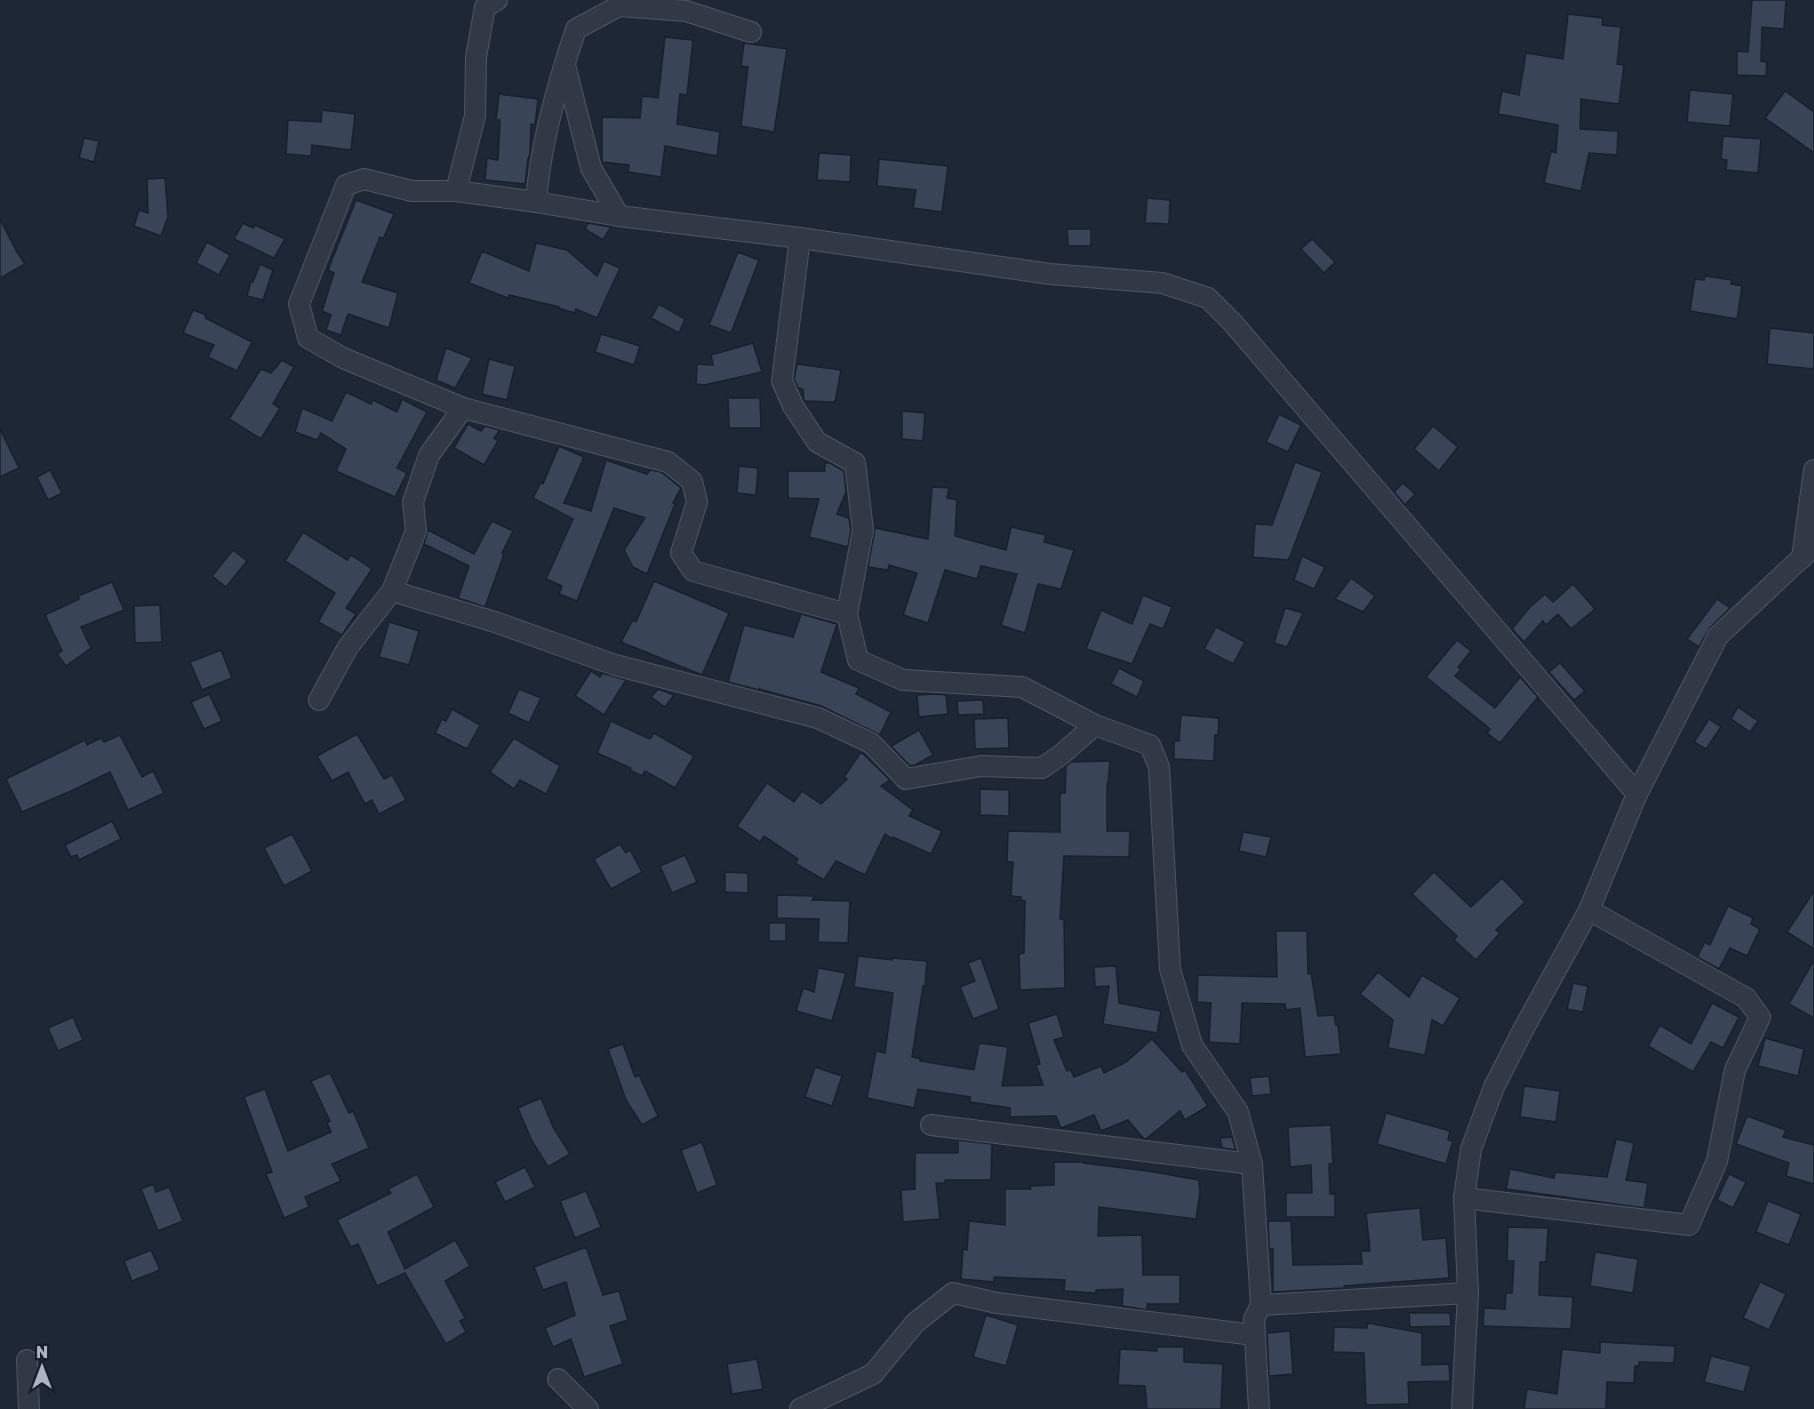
<svg xmlns="http://www.w3.org/2000/svg" width="1814" height="1409" font-family="'Golos Text',sans-serif">
  <style>
    .building { fill: #394457; stroke: #19202d; stroke-width: 1.5 }
    .lines { fill: none; stroke-linecap: round; stroke-linejoin: round }
    .minor-casing { stroke: #4f5665; stroke-width: 22 }
    .minor { stroke: #313947; stroke-width: 20 }
  </style>
  <rect width="100%" height="100%" fill="#1e2736"/>
  <g class="building">
    <path d="M1752,0H1786L1784,29L1762,27L1761,61L1767,62L1766,76L1737,75V51L1748,52Z"/>
    <path d="M1568,14L1603,18L1602,25L1621,27L1617,64L1624,65L1619,104L1581,99L1580,129L1618,131L1617,155L1589,153L1581,191L1544,183L1551,151L1556,153L1558,125L1498,114L1502,91L1519,95L1526,53L1563,59Z"/>
    <path d="M665,37L693,40L687,95L680,94L677,124L720,132L717,156L665,146L661,177L628,172L629,165L602,162V117L640,118L642,96L658,98Z"/>
    <path d="M744,43L787,49L774,132L741,126L748,67L741,66Z"/>
    <path d="M1690,90L1733,94L1730,126L1687,122Z"/>
    <path d="M1785,91L1814,112V153L1765,118Z"/>
    <path d="M499,94L538,99L535,125L531,124L530,154L528,159L525,184L485,180L487,158L498,160L500,120H496Z"/>
    <path d="M322,110L355,114L351,150L312,145L311,156L286,154L288,120L321,122Z"/>
    <path d="M1723,136L1761,139L1758,173L1726,170L1727,160L1721,159Z"/>
    <path d="M84,138L99,141L94,162L79,158Z"/>
    <path d="M819,153L851,155L850,182L817,180Z"/>
    <path d="M879,159L948,166L942,212L913,208L916,190L877,186Z"/>
    <path d="M165,178L168,217L161,236L134,226L139,210L148,213L147,179Z"/>
    <path d="M1147,198L1170,200L1169,224L1145,223Z"/>
    <path d="M356,200L394,214L383,239L380,237L362,282L398,293L389,328L348,314L341,335L326,330L331,315L322,311L334,273L328,270Z"/>
    <path d="M0,219L17,252L25,264L0,278Z"/>
    <path d="M243,223L253,228L255,225L285,239L274,258L234,239Z"/>
    <path d="M588,223L611,227L603,240L585,229Z"/>
    <path d="M1067,229H1091V246H1068Z"/>
    <path d="M1312,239L1335,262L1324,273L1301,249Z"/>
    <path d="M207,242L230,255L219,275L196,263Z"/>
    <path d="M536,243L567,250L597,276L604,261L620,268L597,318L576,309L575,313L558,308L559,307L509,295L508,298L469,283L482,251L529,271Z"/>
    <path d="M738,252L759,260L731,333L709,325Z"/>
    <path d="M260,264L273,270L263,300L247,296L251,281L253,282Z"/>
    <path d="M1705,276L1732,280L1731,284L1742,286L1737,319L1690,311L1695,279L1704,280Z"/>
    <path d="M659,304L685,319L679,333L651,318Z"/>
    <path d="M193,310L206,315L205,318L252,342L237,371L208,357L214,345L183,333Z"/>
    <path d="M1770,328L1814,333V369L1767,364Z"/>
    <path d="M601,334L640,346L634,365L595,352Z"/>
    <path d="M753,343L762,372L704,385L696,384L697,364L713,365L711,355Z"/>
    <path d="M446,348L472,358L455,388L436,380Z"/>
    <path d="M489,359L515,366L507,400L482,394Z"/>
    <path d="M282,360L294,367L273,404L280,408L261,439L229,419L261,369L271,373Z"/>
    <path d="M797,364L841,370L835,402L804,401L803,389L798,388L794,379Z"/>
    <path d="M346,392L371,404L373,400L397,412L402,399L427,412L397,468L407,473L395,497L336,471L346,449L321,433L317,440L295,432L302,408L332,421Z"/>
    <path d="M728,398H760L761,428H729Z"/>
    <path d="M902,411L925,413L923,441L902,439Z"/>
    <path d="M1279,414L1301,425L1288,452L1266,442Z"/>
    <path d="M468,424L481,431L485,426L500,430L494,438L498,441L484,465L454,448Z"/>
    <path d="M1433,426L1458,447L1439,471L1414,449Z"/>
    <path d="M0,429L19,468L0,477Z"/>
    <path d="M559,446L584,457L564,503L591,511L606,460L647,474L650,470L661,472L681,488L673,503L675,504L647,574L633,567L624,550L645,518L614,508L577,601L559,594L562,586L546,579L573,519L533,498L541,482L543,484Z"/>
    <path d="M1295,462L1322,472L1291,554L1288,560L1253,557L1255,524L1272,525Z"/>
    <path d="M825,463H830L844,471L846,492L837,514L849,518L851,530L848,547L809,537L819,499L788,498V471H825Z"/>
    <path d="M739,466L758,468L756,495L737,493Z"/>
    <path d="M50,470L62,493L48,500L37,477Z"/>
    <path d="M1403,483L1415,494L1405,505L1394,492Z"/>
    <path d="M932,487L949,488L947,498L957,500L955,536L1006,550L1011,527L1046,535L1044,542L1074,550L1061,589L1038,584L1025,633L1001,625L1017,574L981,566L977,579L945,570L928,623L903,615L917,573L889,565L888,570L868,567L875,528L928,539Z"/>
    <path d="M492,521L513,531L502,553L504,554L485,607L458,598L469,566L424,544L428,530L474,554Z"/>
    <path d="M303,532L347,560L351,555L372,569L346,608L356,614L342,635L318,622L335,593L285,561Z"/>
    <path d="M233,550L247,561L226,587L212,576Z"/>
    <path d="M1302,556L1325,567L1314,589L1294,580Z"/>
    <path d="M1351,578L1375,596L1363,612L1335,599Z"/>
    <path d="M654,581L729,613L702,675L621,642L633,620L636,622Z"/>
    <path d="M112,582L124,610L81,627L91,648L66,666L57,654L62,651L45,615L79,599L78,596Z"/>
    <path d="M1573,584L1595,609L1571,629L1558,614L1546,625L1543,621L1524,642L1512,629L1530,607L1545,594L1553,602Z"/>
    <path d="M1143,595L1172,607L1163,629L1150,624L1132,664L1086,649L1101,610L1132,624Z"/>
    <path d="M1717,599L1730,608L1710,628L1699,647L1687,639Z"/>
    <path d="M160,605L162,642L135,643L134,606Z"/>
    <path d="M1285,608L1303,613L1287,647L1274,643Z"/>
    <path d="M801,614L837,624L821,672L859,688L856,694L891,712L880,735L821,706L759,689V690L728,682L744,625L793,637Z"/>
    <path d="M389,622L419,631L409,665L379,657Z"/>
    <path d="M1216,627L1245,642L1233,664L1204,649Z"/>
    <path d="M1457,640L1471,651L1458,667L1461,669L1455,676L1495,708L1520,677L1538,697L1500,743L1487,733L1490,729L1426,677Z"/>
    <path d="M221,650L232,678L202,690L190,662Z"/>
    <path d="M1560,663L1585,691L1574,700L1549,672Z"/>
    <path d="M1119,668L1144,681L1137,697L1111,684Z"/>
    <path d="M591,671L600,677L602,673L626,680L604,715L575,696Z"/>
    <path d="M519,689L541,698L529,723L508,713Z"/>
    <path d="M658,689L674,695L665,707L651,697Z"/>
    <path d="M209,694L222,721L204,729L191,702Z"/>
    <path d="M934,694L946,695L948,714L919,717L917,695Z"/>
    <path d="M983,700L984,714L958,715L957,701Z"/>
    <path d="M1738,707L1758,721L1750,732L1731,719Z"/>
    <path d="M452,709L480,725L467,749L435,733L442,719L446,721Z"/>
    <path d="M1181,715L1219,718L1218,735H1215L1214,761L1174,759V741H1179Z"/>
    <path d="M1008,718L1009,748L975,749L974,719Z"/>
    <path d="M1709,719L1721,727L1706,749L1694,742Z"/>
    <path d="M611,721L650,739L654,733L694,756L675,788L645,771L642,776L630,770L631,768L597,753Z"/>
    <path d="M919,730L933,755L915,765L910,766L891,746Z"/>
    <path d="M357,734L384,779L392,775L406,800L379,814L372,800L365,804L348,772L332,781L317,756Z"/>
    <path d="M120,735L142,777L153,771L164,793L128,810L110,772L71,791L22,812L6,779L85,740L87,745L101,738L104,742Z"/>
    <path d="M514,738L560,766L546,794L520,780L514,789L490,772Z"/>
    <path d="M861,752L890,780L881,786L913,810L909,816L942,831L931,854L893,837L891,838L885,834L865,875L836,861L824,880L795,863L798,859L764,836L760,842L737,826L767,783L794,802L802,791L821,804L847,779L844,777Z"/>
    <path d="M1110,761L1108,784H1107V831H1130L1129,857L1064,856L1060,919H1064L1065,988L1020,990L1019,954L1024,953L1025,901L1021,900V897L1011,896L1013,862H1007L1008,831L1060,832V793H1065L1066,766L1071,762Z"/>
    <path d="M980,789L1009,790V816L980,815Z"/>
    <path d="M112,821L121,839L79,860L77,855L71,857L65,845Z"/>
    <path d="M1243,832L1271,837L1266,857L1239,851Z"/>
    <path d="M292,834L312,871L284,886L264,848Z"/>
    <path d="M620,844L626,853L630,850L642,872L611,889L594,859Z"/>
    <path d="M685,855L697,882L672,893L660,866Z"/>
    <path d="M725,872L748,873V893L725,892Z"/>
    <path d="M1434,872L1471,907L1502,878L1525,902L1496,930L1500,933L1476,960L1454,940L1457,936L1412,894Z"/>
    <path d="M1814,891V949L1787,932Z"/>
    <path d="M777,895L815,896L812,900L850,901L848,943L818,942L819,919L777,918Z"/>
    <path d="M1728,906L1753,918L1751,924L1760,929L1747,956L1730,948L1719,969L1697,957L1705,942L1710,945Z"/>
    <rect x="769" y="923" width="17" height="18"/>
    <path d="M1276,931H1307L1308,974L1311,973L1318,1016L1334,1015L1336,1025H1338L1341,1054L1305,1057L1300,1008L1286,1010L1285,1004L1242,1003L1240,1044L1209,1042L1211,1003L1197,1002L1198,975L1277,977Z"/>
    <path d="M858,956L892,960V958L927,961L925,986H923L912,1057L921,1059L920,1061L974,1070L979,1043L1008,1047L1002,1086L1043,1085L1036,1065L1040,1064L1028,1023L1057,1014L1064,1037L1054,1040L1067,1071L1070,1069L1074,1077L1101,1066L1104,1073L1126,1062L1152,1039L1182,1072L1185,1070L1208,1106L1185,1120L1180,1111L1146,1139H1144L1128,1120L1101,1131L1094,1115L1061,1128L1056,1116L1010,1117V1108L970,1102V1097L918,1089L914,1108L867,1098L876,1051L885,1053L893,993L854,987Z"/>
    <path d="M981,958L999,1009L973,1019L960,987L975,981L968,963Z"/>
    <path d="M1814,960V1018L1789,1004Z"/>
    <path d="M1116,966L1119,1003L1161,1011L1157,1033L1103,1024L1109,986L1095,987L1094,967Z"/>
    <path d="M818,968L846,973L832,1021L796,1011L803,988L814,992Z"/>
    <path d="M1378,972L1409,997L1422,975L1460,998L1443,1026L1432,1020L1425,1055L1388,1048L1393,1020L1360,994Z"/>
    <path d="M1573,983L1588,986L1583,1012L1567,1009Z"/>
    <path d="M1712,1003L1739,1017L1723,1048L1711,1042L1693,1072L1648,1046L1660,1025L1691,1044Z"/>
    <path d="M73,1017L83,1040L58,1051L48,1028Z"/>
    <path d="M1765,1038L1804,1049L1798,1076L1758,1066Z"/>
    <path d="M623,1044L635,1077L639,1075L658,1116L642,1125L626,1100L608,1049Z"/>
    <path d="M815,1067L842,1076L832,1106L805,1097Z"/>
    <path d="M330,1073L349,1113L353,1111L369,1148L332,1164L341,1181L305,1197L309,1207L284,1218L266,1174L272,1172L244,1097L265,1089L288,1151L331,1132L327,1123L330,1121L311,1081Z"/>
    <path d="M1269,1076L1271,1094L1252,1096L1250,1078Z"/>
    <path d="M1524,1086L1560,1091L1556,1122L1520,1117Z"/>
    <path d="M541,1098L553,1127L570,1154L548,1167L531,1139L518,1108Z"/>
    <path d="M1386,1113L1450,1131L1448,1140L1453,1141L1446,1164L1377,1144Z"/>
    <path d="M1747,1116L1786,1130L1783,1137L1814,1145V1184L1786,1176L1789,1163L1736,1144Z"/>
    <path d="M1331,1125L1333,1164H1329L1330,1194H1335V1217H1286V1193H1312L1311,1165L1290,1167L1288,1127Z"/>
    <path d="M1232,1137L1236,1150L1222,1148L1220,1138Z"/>
    <path d="M1616,1139L1634,1143L1626,1180L1648,1183L1644,1208L1506,1189L1510,1169L1554,1178L1555,1172L1607,1177Z"/>
    <path d="M958,1140L992,1144L991,1180H945V1183H936L940,1219L903,1222L901,1190L915,1189V1153H958Z"/>
    <path d="M702,1142L717,1185L697,1193L681,1150Z"/>
    <path d="M1054,1162H1084V1163L1148,1171L1199,1180L1200,1192L1196,1219L1099,1207L1098,1236L1142,1235L1143,1275H1180V1304H1147V1310L1122,1306L1123,1289L1096,1290V1293L1064,1291L1065,1280L994,1277V1282L961,1279L963,1249L967,1250L969,1221L1005,1225V1189H1031L1030,1186L1054,1185Z"/>
    <path d="M525,1167L535,1187L505,1202L495,1182Z"/>
    <path d="M417,1174L434,1207L388,1232L405,1269L455,1240L470,1266L445,1281L465,1318L460,1321L466,1332L446,1344L405,1273L377,1286L358,1244L351,1247L337,1220L391,1193L388,1189Z"/>
    <path d="M1729,1174L1746,1182L1733,1208L1717,1200Z"/>
    <path d="M153,1184L156,1192L169,1187L183,1221L158,1231L141,1189Z"/>
    <path d="M586,1191L601,1227L575,1238L560,1201Z"/>
    <path d="M1768,1201L1801,1214L1789,1245L1756,1232Z"/>
    <path d="M1420,1208L1423,1240L1446,1238L1449,1278L1344,1286V1288L1273,1292V1249H1269L1268,1221H1291L1293,1265L1362,1264L1361,1251H1370L1366,1213Z"/>
    <path d="M1508,1227L1548,1228L1546,1262H1540L1539,1295L1573,1297L1571,1329L1483,1326L1484,1308L1505,1309L1506,1293H1512L1514,1261H1507Z"/>
    <path d="M586,1247L603,1295L619,1291L628,1320L610,1326L623,1364L584,1377L571,1339L553,1347L545,1328L575,1315L566,1282L543,1290L534,1267Z"/>
    <path d="M151,1250L160,1270L132,1281L124,1261Z"/>
    <path d="M1595,1252L1638,1259L1633,1293L1590,1286Z"/>
    <path d="M1760,1282L1786,1294L1769,1330L1743,1318Z"/>
    <path d="M1409,1313H1450L1451,1326L1410,1327Z"/>
    <path d="M986,1315L1018,1325L1006,1366L973,1357Z"/>
    <path d="M1368,1323L1422,1333V1365L1449,1364L1450,1381L1408,1382L1409,1404L1366,1405L1364,1353L1333,1352L1334,1327L1367,1328Z"/>
    <path d="M1290,1331L1293,1374L1269,1376L1267,1333Z"/>
    <path d="M1600,1342L1675,1346L1674,1363L1639,1362V1366H1635L1634,1383L1607,1382L1606,1409H1524L1527,1389L1557,1394L1562,1349L1600,1353Z"/>
    <path d="M1157,1347H1184V1362L1223,1364L1221,1409H1147L1145,1386L1118,1385L1120,1349L1157,1351Z"/>
    <path d="M1711,1356L1751,1366L1744,1392L1704,1382Z"/>
    <path d="M757,1359L763,1389L732,1394L727,1364Z"/>
  </g>
  <g class="lines">
    <g class="minor-casing">
      <g id="minor">
        <path d="M565,65L591,168L619,216"/>
        <path d="M456,191L475,116L476,57L485,7L497,0"/>
        <path d="M536,202C540,146 558,82 576,29L619,6L686,11L751,32"/>
        <path d="M800,238L782,381L793,406L817,442L855,463L863,530L847,614"/>
        <path d="M1802,558L1814,470"/>
        <path d="M392,591L495,622L615,665L818,718L871,743L906,779L981,766L1042,768L1062,754L1095,725"/>
        <path d="M319,700L348,647L392,591L416,531L413,502L429,455L463,408"/>
        <path d="M931,1125L1252,1164"/>
        <path d="M1464,1198L1689,1225L1717,1161L1735,1070L1760,1017L1746,998L1589,910"/>
        <path d="M1261,1305L1252,1164L1238,1112L1192,1045L1170,969L1159,767L1150,745L1095,725L1022,687L903,680L858,660L847,614L693,571L681,553L697,502L692,481L668,462L463,408L343,358L308,338L299,304L346,185L364,179L412,191H456L536,202L619,216L800,238L1050,274L1162,283L1208,298L1232,322L1637,794"/>
        <path d="M27,1360L29,1409"/>
        <path d="M558,1379L588,1409"/>
        <path d="M800,1409L873,1374L915,1323L953,1293L997,1303L1254,1335"/>
        <path d="M1259,1409L1254,1319L1261,1305L1468,1293"/>
        <path d="M1462,1409L1468,1293L1464,1198L1471,1149L1494,1087L1524,1028L1589,910L1637,794L1718,636L1814,546"/>
      </g>
    </g>
    <use href="#minor" class="minor"/>
  </g>
  <g transform="translate(42 1367)" stroke="#171e2b" stroke-width="4.5" paint-order="stroke">
  <path d="M0-4.5L10 22L0 15L-10 22Z" fill="#abb3c4"/>
  <text y="-9" font-size="16" font-weight="bold" text-anchor="middle" fill="#abb3c4">N</text>
  </g>
</svg>
